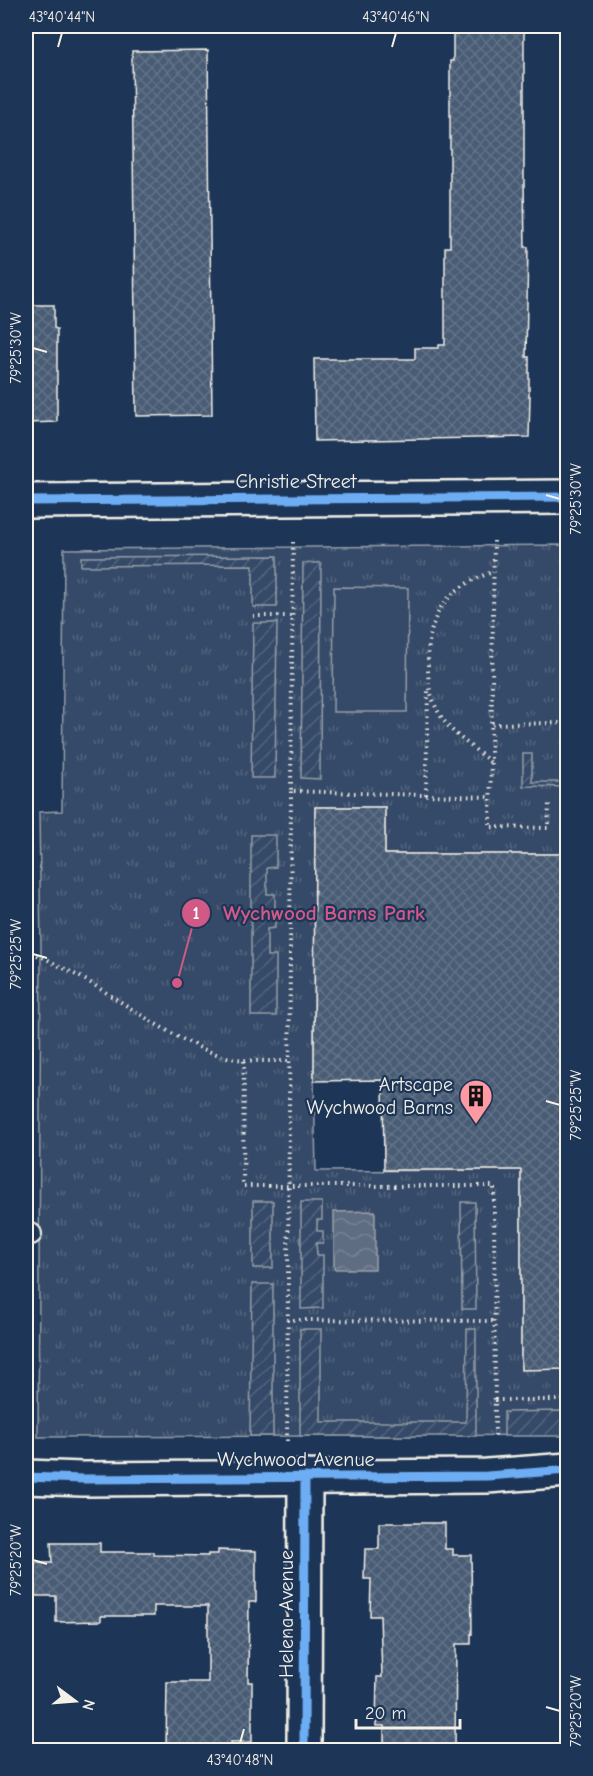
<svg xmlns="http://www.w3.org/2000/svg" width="593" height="1776" font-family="'Comic Neue',sans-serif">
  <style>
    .park { fill: url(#park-tufts); stroke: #949ea8; stroke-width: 1.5 }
    .garden { fill: url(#garden-furrows); stroke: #949ea8; stroke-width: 1.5 }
    .pitch { fill: #354a67; stroke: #949ea8; stroke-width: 1.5 }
    .water { fill: url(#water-waves); stroke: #9aa2ab; stroke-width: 1.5 }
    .building { fill: url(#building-cross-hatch); stroke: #f4f1e8; stroke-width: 1.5 }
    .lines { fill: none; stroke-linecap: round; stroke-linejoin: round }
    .service-casing { stroke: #f4f1e8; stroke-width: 24 }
    .minor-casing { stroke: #f4f1e8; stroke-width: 38 }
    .tertiary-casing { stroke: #f4f1e8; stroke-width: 38 }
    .path { stroke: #f4f1e8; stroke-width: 4; stroke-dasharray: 1.5 4.5; stroke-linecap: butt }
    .service { stroke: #1d3557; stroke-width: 20 }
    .minor { stroke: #1d3557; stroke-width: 33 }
    .tertiary { stroke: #1d3557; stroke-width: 33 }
    .cycleway-casing { stroke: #1d3557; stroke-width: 13 }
    .cycleway { stroke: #6dadf4; stroke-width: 9 }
    .ticks { fill: none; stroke: #f4f1e8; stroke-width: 2 }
    .labels { text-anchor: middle; stroke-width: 4.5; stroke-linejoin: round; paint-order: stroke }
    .street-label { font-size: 20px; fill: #f4f1e8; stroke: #1d3557 }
    .poi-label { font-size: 20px; fill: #f4f1e8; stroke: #1d3557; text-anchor: end }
    .leader { fill: none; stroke: #d15985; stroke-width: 2 }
    .callout-dot { fill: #d15985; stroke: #1d3557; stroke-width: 2 }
    .mark-label { font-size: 18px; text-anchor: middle; font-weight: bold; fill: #fff }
    .callout-label { font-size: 21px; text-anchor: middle; font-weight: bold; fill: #d15985; stroke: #1d3557; stroke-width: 4.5; stroke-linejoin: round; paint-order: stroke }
    .neatline { fill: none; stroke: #f4f1e8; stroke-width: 2 }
    .ticks-label { font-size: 15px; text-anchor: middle; fill: #f4f1e8 }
  </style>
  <defs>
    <pattern id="park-tufts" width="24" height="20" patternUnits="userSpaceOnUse" patternTransform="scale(1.5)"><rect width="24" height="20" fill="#354a67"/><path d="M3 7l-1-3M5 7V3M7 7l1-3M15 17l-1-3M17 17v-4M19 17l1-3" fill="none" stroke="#53657d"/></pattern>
    <pattern id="garden-furrows" width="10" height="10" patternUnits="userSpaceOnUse" patternTransform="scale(1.5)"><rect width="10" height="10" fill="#354a67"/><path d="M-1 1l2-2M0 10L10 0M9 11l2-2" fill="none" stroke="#53657d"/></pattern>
    <pattern id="water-waves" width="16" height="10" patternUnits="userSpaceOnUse" patternTransform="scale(1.5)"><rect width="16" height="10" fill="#5e6d82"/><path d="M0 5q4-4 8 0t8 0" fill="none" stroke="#768294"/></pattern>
    <pattern id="building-cross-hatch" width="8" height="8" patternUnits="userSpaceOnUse" patternTransform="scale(1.5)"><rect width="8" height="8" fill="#485b74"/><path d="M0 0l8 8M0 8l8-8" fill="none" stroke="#637388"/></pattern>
  </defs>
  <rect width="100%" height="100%" fill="#1d3557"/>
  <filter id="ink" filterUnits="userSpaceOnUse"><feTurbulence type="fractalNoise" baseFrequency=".0167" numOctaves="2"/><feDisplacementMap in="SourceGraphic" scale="12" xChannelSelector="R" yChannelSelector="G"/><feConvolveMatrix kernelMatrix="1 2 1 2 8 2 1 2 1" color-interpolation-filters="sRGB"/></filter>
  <g filter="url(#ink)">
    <path class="park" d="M567,545V854H385V807H315L314,1081L316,1171L521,1170V1369H567V1435L38,1437L41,950L39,812L62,811L64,549Z"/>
    <g class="garden">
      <path d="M277,556V607H253V565L81,566V557Z"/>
      <path d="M303,563H321L320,779L301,778Z"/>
      <path d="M253,623H277L275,778H251Z"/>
      <path d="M523,754H532V782H567V787L523,786Z"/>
      <path d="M251,835H276V867L267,868V894H275V928L267,929V956H276V1016H251Z"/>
      <rect x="253" y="1201" width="20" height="67"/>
      <path d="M301,1202H322V1220H317V1231H323V1243H316L317,1255H323V1308L301,1309Z"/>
      <path d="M461,1202H475L476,1309H462Z"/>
      <path d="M252,1284H273V1436H250Z"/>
      <path d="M300,1329H321V1422H466L467,1329H476V1436H300Z"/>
      <path d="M562,1411V1436H504V1412Z"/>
    </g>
    <path class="pitch" d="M334,587L408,588L407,712H333Z"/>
    <path class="water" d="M375,1211V1269H334V1212Z"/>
    <g class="building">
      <path d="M453,26H524V182L525,247H528L526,357H529V396H530L529,437L315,441L314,359H415V348H439V345H445V247H450V61H453Z"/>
      <path d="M208,50L212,415L136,416L132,51Z"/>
      <path d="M26,305H54V328L57,329V422L26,423Z"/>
      <path d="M315,807H385V854H567V1369L521,1370V1170H384L383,1080L314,1081Z"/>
      <path d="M379,1523H445V1549H453V1555H471L472,1634H471V1644H456L455,1750H384V1726H376L377,1677H382L380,1616H370L371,1579H364L365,1549H379Z"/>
      <path d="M51,1543H100V1552H154V1555L208,1556V1554H218V1550L256,1551V1602H249L248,1682H252V1742H231L232,1750H166L167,1682H208V1606H154V1616H101V1621L56,1622V1596H35V1563H52Z"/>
    </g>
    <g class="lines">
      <g class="service-casing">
        <path id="service" d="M26,1234H31"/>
      </g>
      <g class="minor-casing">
        <g id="minor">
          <path d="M26,1477L83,1479L487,1476L568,1470"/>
          <path d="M304,1750L305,1477"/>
        </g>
      </g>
      <g class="tertiary-casing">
        <path id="tertiary" d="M26,501L568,497"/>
      </g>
      <g class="path">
        <path d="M494,541L490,827L548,828L549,802"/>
        <path d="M293,542L291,791L490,797"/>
        <path d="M253,616H292"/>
        <path d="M492,724L568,723"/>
        <path d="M490,762C475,748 454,736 442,718C431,701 428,686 428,666C427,615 445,588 493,572"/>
        <path d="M426,795L428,691"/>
        <path d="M37,955L45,958C62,968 80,976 97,987C135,1010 184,1046 226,1057C247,1062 268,1061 290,1061"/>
        <path d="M244,1061L243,1186H494L495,1440"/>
        <path d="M287,1320L495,1321"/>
        <path d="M495,1400H568"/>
        <path d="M287,1441L291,791"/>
      </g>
      <use href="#service" class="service"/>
      <use href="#minor" class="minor"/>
      <use href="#tertiary" class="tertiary"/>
      <g class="cycleway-casing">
        <g id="cycleway">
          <path d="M26,501L568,497"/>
          <path d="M26,1477L83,1479L487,1476L568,1470"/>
          <path d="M304,1750L305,1477"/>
        </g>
      </g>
      <use href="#cycleway" class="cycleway"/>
    </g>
  </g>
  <path class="ticks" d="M58,47L62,33M392,47L396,33M33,348L47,352M546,495L560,499M33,954L47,958M546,1101L560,1105M33,1560L47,1564M546,1707L560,1711M240,1743L244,1729"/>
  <defs>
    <g id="building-pin" transform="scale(1.725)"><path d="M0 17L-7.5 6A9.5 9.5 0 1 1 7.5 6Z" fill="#ff9aa2" stroke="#1d3557"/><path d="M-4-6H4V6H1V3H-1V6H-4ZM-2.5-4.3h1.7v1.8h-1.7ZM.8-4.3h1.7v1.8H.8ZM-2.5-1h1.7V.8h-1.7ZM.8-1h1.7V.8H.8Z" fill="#111"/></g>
  </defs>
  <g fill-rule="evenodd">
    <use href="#building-pin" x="476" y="1096"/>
  </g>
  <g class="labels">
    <g class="street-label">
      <text x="296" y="488">Christie Street</text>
      <text x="296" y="1466">Wychwood Avenue</text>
      <text transform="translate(286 1614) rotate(-90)" y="7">Helena Avenue</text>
    </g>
    <g class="poi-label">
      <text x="453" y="1091">Artscape<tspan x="453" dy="23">Wychwood Barns</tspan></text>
    </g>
  </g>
  <path class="leader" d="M177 983L196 913"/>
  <g class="callout-dot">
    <circle cx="177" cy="983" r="6"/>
    <circle cx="196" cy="913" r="15"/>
  </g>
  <g class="mark-label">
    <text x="196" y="919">1</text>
  </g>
  <g class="callout-label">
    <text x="324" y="920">Wychwood Barns Park</text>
  </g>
  <rect width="593" height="1776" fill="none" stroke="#1d3557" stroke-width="66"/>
  <g transform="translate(75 1701) rotate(106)" stroke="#1d3557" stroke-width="4.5" paint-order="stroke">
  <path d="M0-4.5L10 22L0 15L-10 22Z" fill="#f4f1e8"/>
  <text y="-9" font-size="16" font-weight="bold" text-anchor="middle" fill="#f4f1e8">N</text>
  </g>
  <path d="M356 1719v9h104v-9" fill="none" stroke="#f4f1e8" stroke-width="3"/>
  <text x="365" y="1719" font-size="18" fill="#f4f1e8" stroke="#1d3557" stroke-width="4.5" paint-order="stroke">20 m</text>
  <rect x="33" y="33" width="527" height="1710" class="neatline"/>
  <g class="ticks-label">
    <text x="62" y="22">43°40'44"N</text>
    <text x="396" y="22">43°40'46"N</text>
    <text transform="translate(16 348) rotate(-90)" y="5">79°25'30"W</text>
    <text transform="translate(576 499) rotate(-90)" y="5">79°25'30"W</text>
    <text transform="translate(16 954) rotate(-90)" y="5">79°25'25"W</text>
    <text transform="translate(576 1105) rotate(-90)" y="5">79°25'25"W</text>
    <text transform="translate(16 1560) rotate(-90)" y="5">79°25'20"W</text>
    <text transform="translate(576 1711) rotate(-90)" y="5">79°25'20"W</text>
    <text x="240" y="1765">43°40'48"N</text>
  </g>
</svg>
